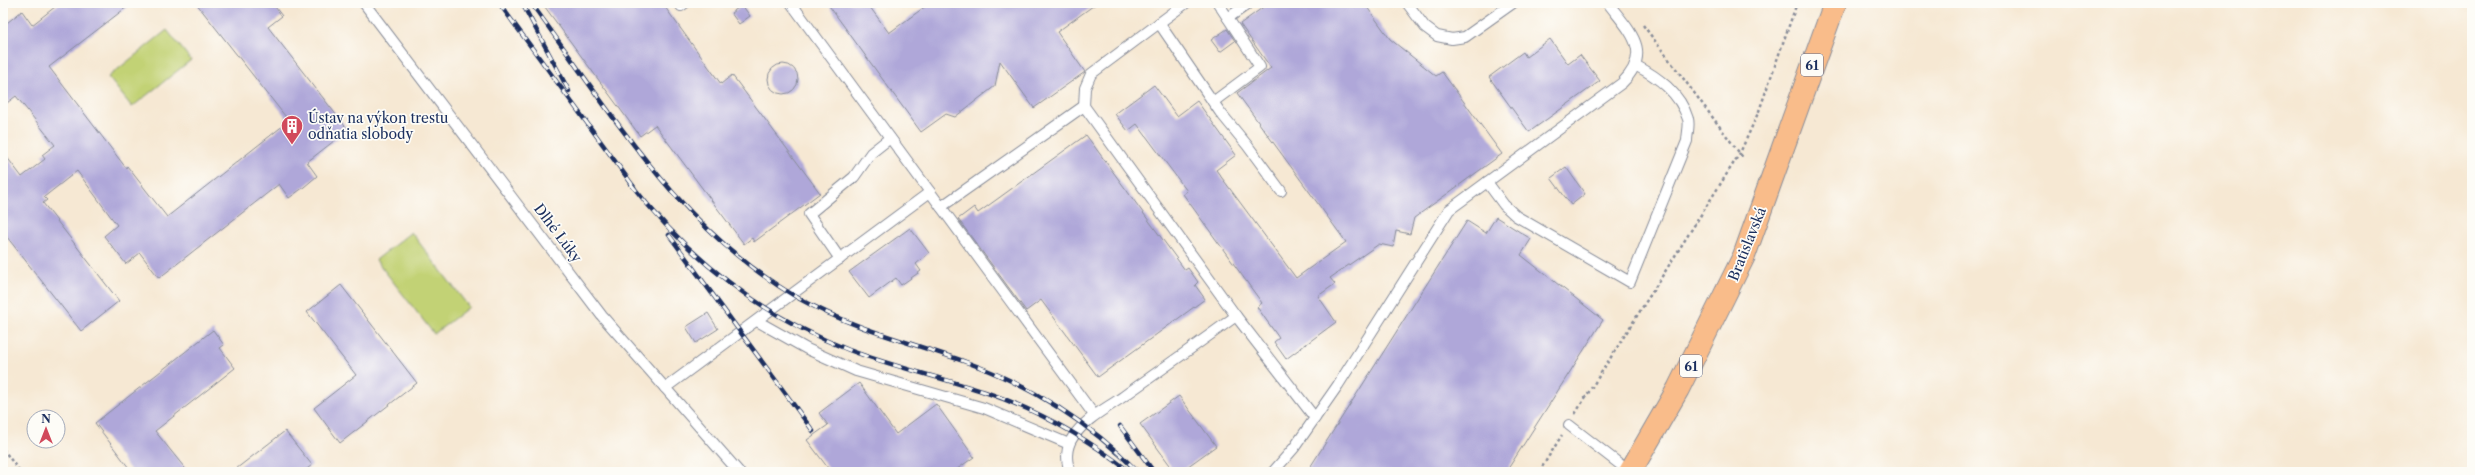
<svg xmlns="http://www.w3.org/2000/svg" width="2475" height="475" font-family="'Libre Caslon Text',serif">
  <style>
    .green { fill: #c2d275; stroke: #6e806a }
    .building { fill: #afa7d9 }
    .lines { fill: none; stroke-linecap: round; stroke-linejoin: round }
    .service-casing { stroke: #888c98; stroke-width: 12 }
    .primary-casing { stroke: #888c98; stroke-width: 24 }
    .path { stroke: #888c98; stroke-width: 2.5; stroke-dasharray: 3 3; stroke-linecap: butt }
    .service { stroke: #fff; stroke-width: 10 }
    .primary { stroke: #f9bc8a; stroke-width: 22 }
    .rail-casing { stroke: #1b2f5e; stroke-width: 4.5 }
    .rail { stroke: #fdfcf7; stroke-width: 3; stroke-dasharray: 9; stroke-linecap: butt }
    .labels { text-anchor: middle; stroke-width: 3.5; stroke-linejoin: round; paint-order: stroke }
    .shield { fill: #fdfcf7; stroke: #5f6c8c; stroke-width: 1 }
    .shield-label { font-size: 13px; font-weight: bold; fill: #1b2f5e }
    .poi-label { font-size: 14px; fill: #1b2f5e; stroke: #fdfcf7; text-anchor: start }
    .street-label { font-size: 14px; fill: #1b2f5e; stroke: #fdfcf7 }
  </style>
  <rect width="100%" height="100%" fill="#fdfcf7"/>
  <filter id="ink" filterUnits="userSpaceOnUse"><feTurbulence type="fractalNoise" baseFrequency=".025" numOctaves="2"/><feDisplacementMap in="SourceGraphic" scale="8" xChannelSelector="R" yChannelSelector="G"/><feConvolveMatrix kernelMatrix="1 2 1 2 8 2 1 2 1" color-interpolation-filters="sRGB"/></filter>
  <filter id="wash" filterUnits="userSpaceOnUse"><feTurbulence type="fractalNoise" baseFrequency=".012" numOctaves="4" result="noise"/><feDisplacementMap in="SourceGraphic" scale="16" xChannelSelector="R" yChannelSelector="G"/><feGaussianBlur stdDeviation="0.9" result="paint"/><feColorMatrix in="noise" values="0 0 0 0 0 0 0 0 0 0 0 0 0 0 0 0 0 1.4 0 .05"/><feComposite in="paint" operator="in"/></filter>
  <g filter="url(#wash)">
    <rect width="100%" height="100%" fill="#f6e8d3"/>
    <g class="green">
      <path d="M167,30L191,60L132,107L108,77Z"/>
      <path d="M411,232L469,307L434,334L376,260Z"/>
    </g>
    <g id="blocks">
      <g class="building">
        <path d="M60,3H132L49,67L126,168L127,166L167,217L289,121L196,3H272L282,16L268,27L348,130L307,162L317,176L304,187L289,198L279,184L159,278L140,253L126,264L104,236L117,225L77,171L44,197L47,200L43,203L119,301L81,331L3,232V152L22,177L45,159L42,155L55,145L16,96L3,106V26L22,11L32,25Z"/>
        <path d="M542,3H662L721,84L732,75L820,193L754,242L752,238L744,244L655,125L640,136Z"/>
        <path d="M827,3H867L889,33L930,3H1097L1057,32L1085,72L1034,108L1000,61L995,86L955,117L946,114L921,132Z"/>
        <path d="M1269,3H1364L1390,39L1436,76L1442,72L1502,154L1414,218L1410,234L1396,231L1393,247L1379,244L1330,278L1335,284L1318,296L1336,322L1286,359L1274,342L1279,338L1257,307L1262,303L1183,194L1187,191L1137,124L1128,131L1115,114L1154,85L1177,116L1197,101L1236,155L1216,170L1296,278L1346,242L1237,93L1271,68L1240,24Z"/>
        <path d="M742,5L750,16L739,24L731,13Z"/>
        <path d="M1227,29L1235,41L1220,52L1211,40Z"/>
        <path d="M1550,39L1568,64L1580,55L1600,81L1529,132L1489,77L1523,52L1526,57Z"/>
        <circle cx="783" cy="79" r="15"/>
        <path d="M1086,135L1185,270L1188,268L1198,282L1195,285L1205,299L1098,377L1041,300L1026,311L958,219L974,207L978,213Z"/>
        <path d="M1566,167L1585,194L1571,205L1551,178Z"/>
        <path d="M1496,217L1531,239L1521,255L1603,320L1506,472H1307L1467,221L1486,233Z"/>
        <path d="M910,228L929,253L916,264L921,271L901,285L896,278L869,298L849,272Z"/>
        <path d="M341,285L417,383L340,443L314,408L356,375L307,312Z"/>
        <path d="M708,313L718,329L696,343L686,327Z"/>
        <path d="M213,330L224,345L220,348L235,368L155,431L188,472H132L95,423Z"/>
        <path d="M859,383L896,434L936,404L974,457L953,472H831L807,440L828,425L819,413Z"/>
        <path d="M1179,396L1216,446L1180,472H1175L1140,424Z"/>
        <path d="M285,431L312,465L303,472H232Z"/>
      </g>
    </g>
  </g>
  <g filter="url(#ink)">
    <use href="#blocks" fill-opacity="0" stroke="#888c98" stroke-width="1"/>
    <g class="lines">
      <g class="service-casing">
        <g id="service">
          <path d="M364,3L602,316L739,472"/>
          <path d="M679,3L681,6L685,3"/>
          <path d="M791,3L1094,415"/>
          <path d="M1407,3L1425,27L1437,36L1452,39L1465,37L1513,3"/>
          <path d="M1228,18L1249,3"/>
          <path d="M1159,23L1220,112L1247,145L1281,191"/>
          <path d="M1213,102L1260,67L1218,3"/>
          <path d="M1084,106L1085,88L1091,74L1186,3"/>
          <path d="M1487,182L1504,205L1516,216L1630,282L1687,141C1687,134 1690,125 1688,119C1680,93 1658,77 1635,65"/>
          <path d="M941,207L1084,106L1236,316"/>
          <path d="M840,259L809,214L854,177L871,153L890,138"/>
          <path d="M757,321L807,349L856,371L984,408L1069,444"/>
          <path d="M665,388L930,192"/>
          <path d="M1569,425L1630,472"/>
          <path d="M1071,472C1065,462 1066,447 1073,437C1086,418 1106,409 1124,396C1162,369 1199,343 1236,316L1315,418"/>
          <path d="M1273,472L1294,448L1338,385L1449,210L1622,83C1654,51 1629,31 1608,3"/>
        </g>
      </g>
      <g class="primary-casing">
        <path id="primary" d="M1630,472L1678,389L1744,256L1835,3"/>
      </g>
      <g class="path">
        <path d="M1643,25L1744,159"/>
        <path d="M1575,414L1740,153L1759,111L1797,3"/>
        <path d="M3,449L20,472"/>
        <path d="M1539,472L1562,435"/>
      </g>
      <use href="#service" class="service"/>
      <use href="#primary" class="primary"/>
      <g class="rail-casing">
        <g id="rail">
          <path d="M499,3L634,187"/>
          <path d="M522,3L569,91"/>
          <path d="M531,3C610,110 681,232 800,299C856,330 907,341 966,362C1030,385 1090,423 1138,472"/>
          <path d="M631,184C688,258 762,316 849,350C894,367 940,377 985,392C1037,410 1087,438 1130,472"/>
          <path d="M669,235L813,431"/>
          <path d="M1120,426L1154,472"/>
        </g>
      </g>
      <use href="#rail" class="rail"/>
    </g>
  </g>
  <defs>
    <g id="building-pin" transform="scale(1.15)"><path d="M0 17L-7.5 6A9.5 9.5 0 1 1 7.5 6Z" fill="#d1495b" stroke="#fdfcf7"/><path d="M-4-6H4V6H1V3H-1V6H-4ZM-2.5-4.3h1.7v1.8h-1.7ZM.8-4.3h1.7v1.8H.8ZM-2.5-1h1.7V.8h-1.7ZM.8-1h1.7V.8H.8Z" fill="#fff"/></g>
  </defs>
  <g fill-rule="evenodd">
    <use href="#building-pin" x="292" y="126"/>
  </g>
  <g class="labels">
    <g class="shield">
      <rect x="1801" y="54" width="22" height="22" rx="3"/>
      <rect x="1680" y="355" width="22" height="22" rx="3"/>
    </g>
    <g class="shield-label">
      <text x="1812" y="70">61</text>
      <text x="1691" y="371">61</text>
    </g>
    <g class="poi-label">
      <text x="308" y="123">Ústav na výkon trestu<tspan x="308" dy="16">odňatia slobody</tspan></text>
    </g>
    <g class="street-label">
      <text transform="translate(558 233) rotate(53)" y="5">Dlhé Lúky</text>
      <text transform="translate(1747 244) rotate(-68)" y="5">Bratislavská</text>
    </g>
  </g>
  <rect width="2475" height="475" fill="none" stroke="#fdfcf7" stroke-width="16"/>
  <g transform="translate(46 429)"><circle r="19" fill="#fdfcf7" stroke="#a3aaba"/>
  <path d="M0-3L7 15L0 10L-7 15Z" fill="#d1495b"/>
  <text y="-6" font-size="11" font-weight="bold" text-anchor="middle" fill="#1b2f5e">N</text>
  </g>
</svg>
